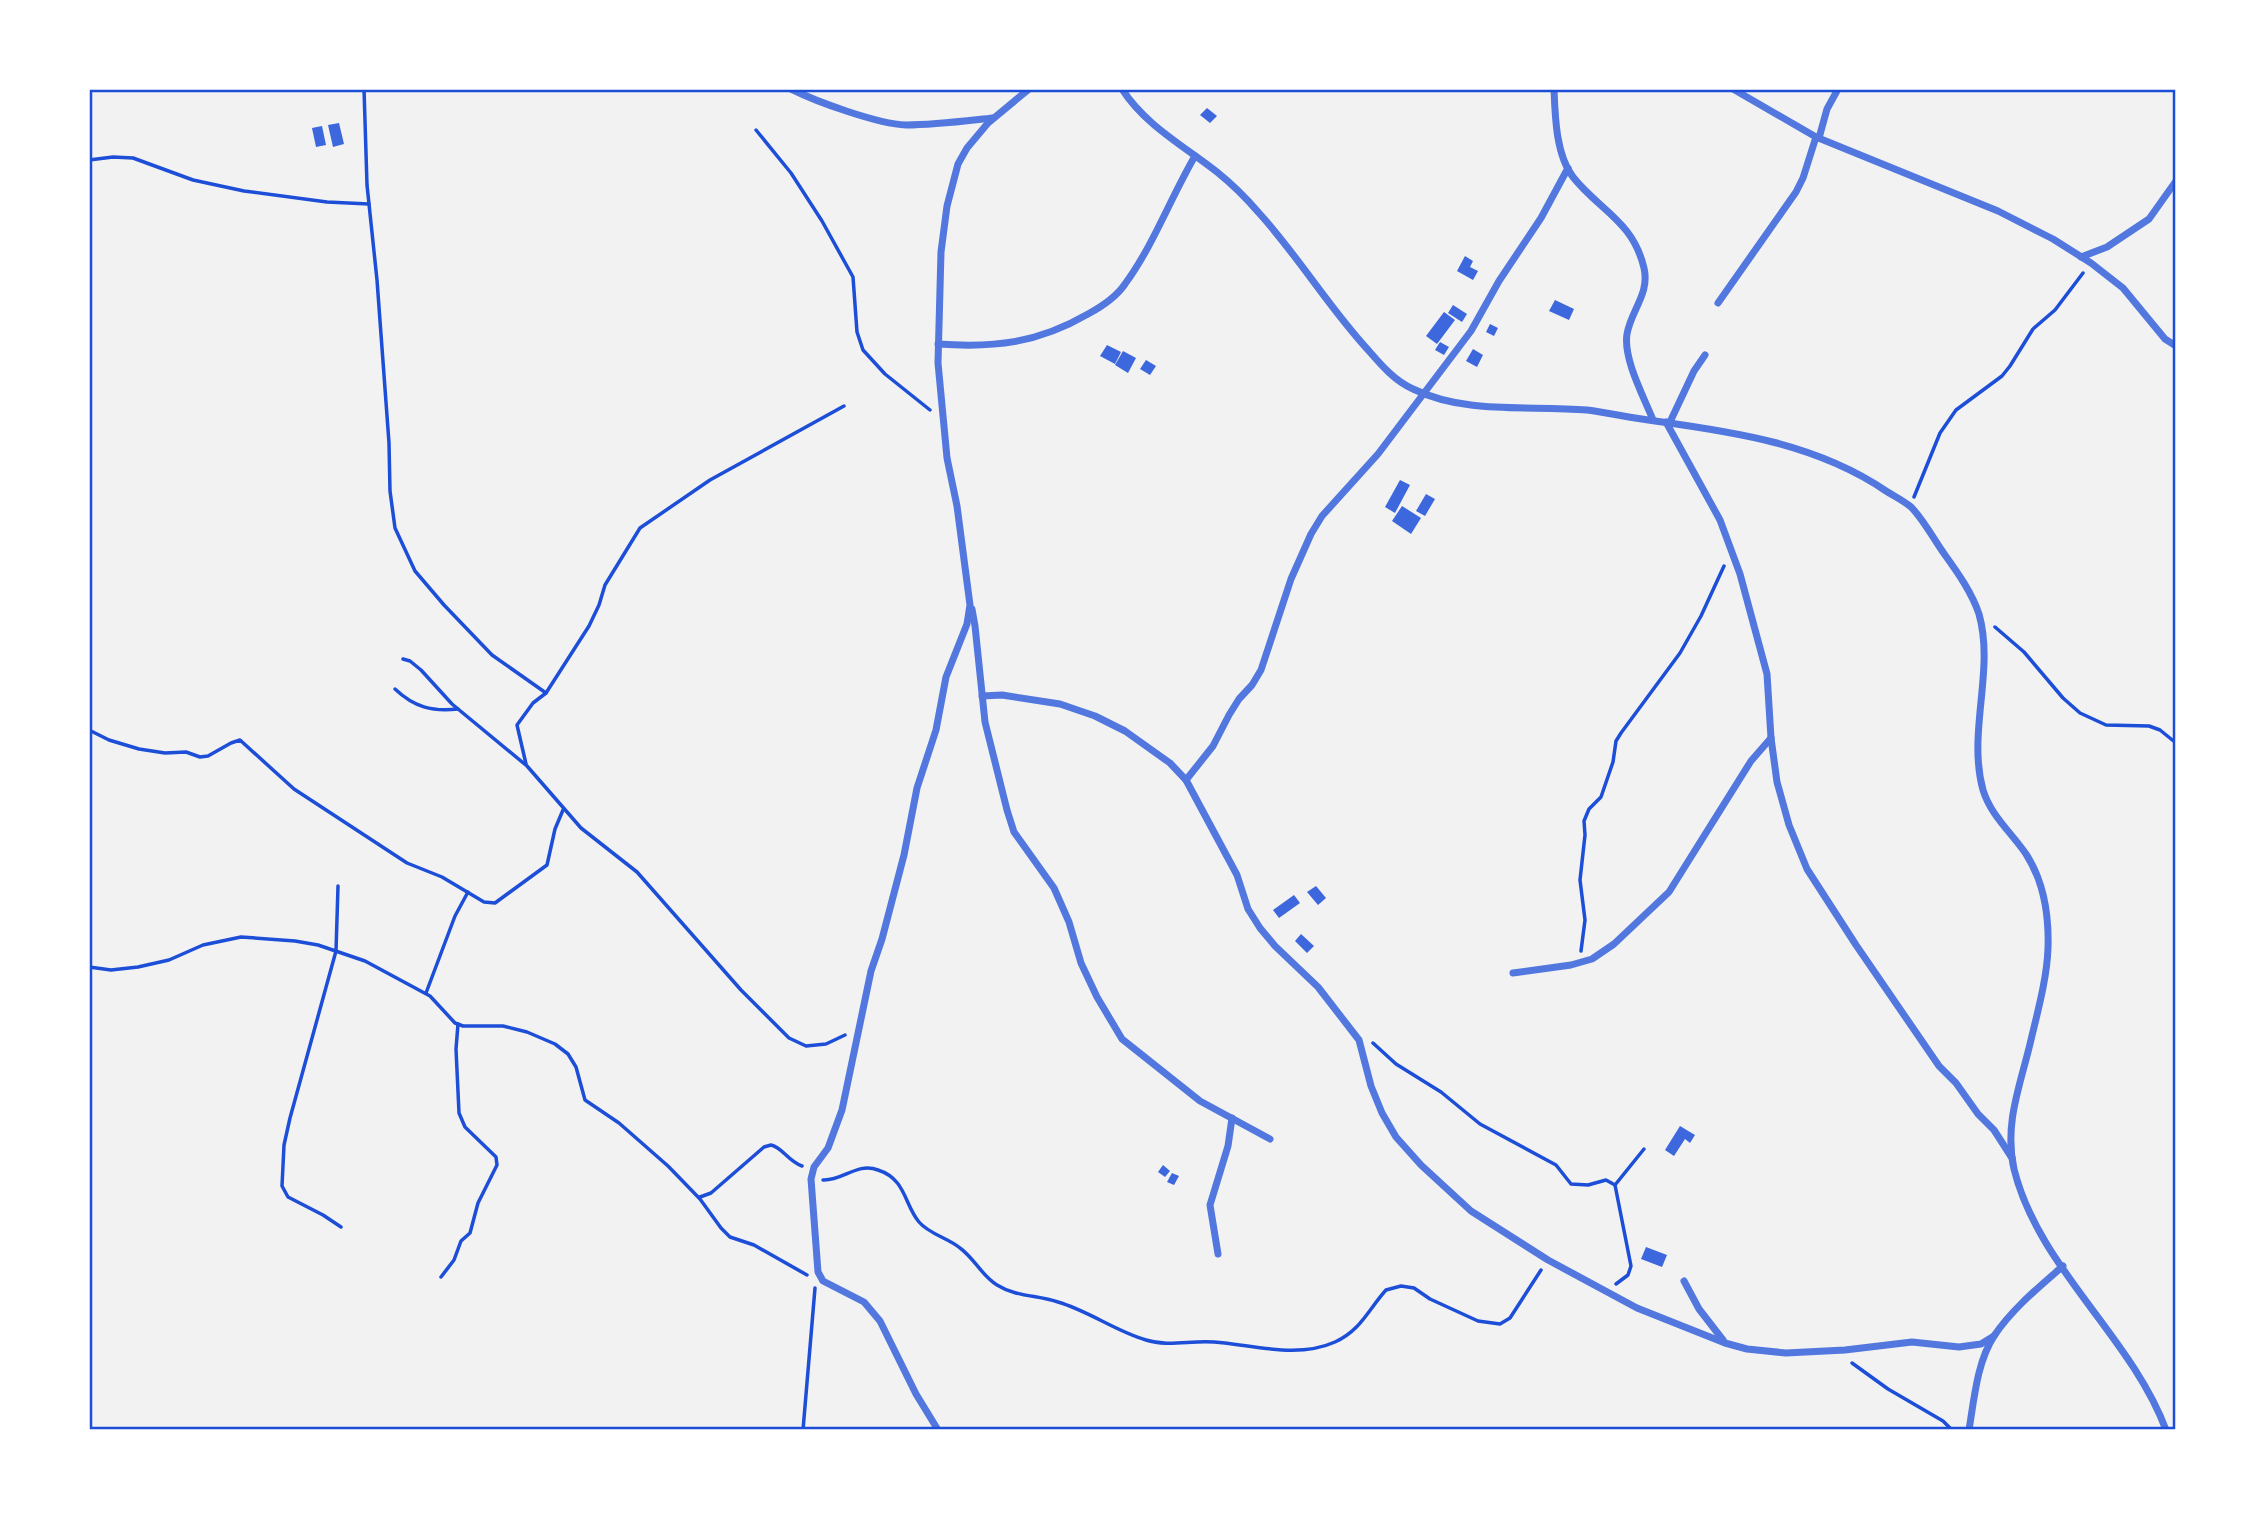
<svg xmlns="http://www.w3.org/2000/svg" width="2265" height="1519" font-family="'Source Sans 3',sans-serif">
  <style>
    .building { fill: #3d67dc }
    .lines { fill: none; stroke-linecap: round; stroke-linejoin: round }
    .path { stroke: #1d4ed8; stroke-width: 3.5 }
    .minor { stroke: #5277de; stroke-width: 7 }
    .neatline { fill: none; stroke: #1d4ed8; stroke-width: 2.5 }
  </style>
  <rect width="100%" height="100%" fill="#f2f2f2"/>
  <g class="building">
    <path d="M1207,108L1217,116L1210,123L1200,115Z"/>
    <path d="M339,123L344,144L333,147L328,125Z"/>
    <path d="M322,126L326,145L316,147L312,128Z"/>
    <path d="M1465,256L1473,261L1470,267L1478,271L1473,280L1457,271Z"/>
    <path d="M1555,300L1574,309L1569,320L1549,311Z"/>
    <path d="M1453,305L1467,314L1462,322L1448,313Z"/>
    <path d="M1444,312L1455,320L1437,344L1426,336Z"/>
    <path d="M1490,324L1498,328L1494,336L1486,332Z"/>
    <path d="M1440,342L1449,347L1444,355L1435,350Z"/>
    <path d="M1107,345L1121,352L1115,364L1100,356Z"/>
    <path d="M1473,349L1483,355L1477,367L1466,361Z"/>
    <path d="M1123,351L1136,358L1128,373L1115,365Z"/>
    <path d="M1146,360L1156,366L1150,375L1140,369Z"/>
    <path d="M1400,480L1410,485L1395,513L1385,507Z"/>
    <path d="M1426,494L1435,499L1425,516L1416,511Z"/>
    <path d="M1402,506L1421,518L1411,534L1392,521Z"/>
    <path d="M1316,886L1326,898L1318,905L1307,892Z"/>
    <path d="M1294,895L1300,903L1279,918L1273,910Z"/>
    <path d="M1301,934L1314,946L1307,953L1295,941Z"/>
    <path d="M1680,1126L1695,1135L1690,1143L1685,1139L1674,1156L1665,1150Z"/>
    <path d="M1163,1165L1170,1171L1165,1177L1158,1172Z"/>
    <path d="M1172,1173L1179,1176L1174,1185L1167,1182Z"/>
    <path d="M1646,1247L1667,1255L1662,1267L1641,1259Z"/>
  </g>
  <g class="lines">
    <g class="path">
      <path d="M364,89L367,185L377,280L389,443L390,491L395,528L415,571L444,605L492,655L546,693"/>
      <path d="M756,130L791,173L822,221L853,277L857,332L863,350L885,374L930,410"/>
      <path d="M89,160L113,157L133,158L193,180L244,191L327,202L369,204"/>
      <path d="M1914,497L1940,433L1956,410L2002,376L2010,366L2033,329L2055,310L2083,273"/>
      <path d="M1995,627L2024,652L2063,698L2080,713L2106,725L2149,726L2160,730L2176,743"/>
      <path d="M403,659L410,661L421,670L452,704L527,766L581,828L637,872L741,990L789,1038L806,1046L826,1044L845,1035"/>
      <path d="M395,689C414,707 432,712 458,709"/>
      <path d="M89,730L109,740L139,749L165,753L186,752L200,757L208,756L231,743L240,740L294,789L407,863L442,877L484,902L495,903L547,865L555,829L563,810"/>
      <path d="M526,764L517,725L533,703L546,693L589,626L599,605L605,585L640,528L710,480L844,406"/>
      <path d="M338,886L336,951L290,1118L284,1145L282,1186L288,1197L323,1215L341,1227"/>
      <path d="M1581,951L1585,920L1580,880L1585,835L1584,821L1589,809L1601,797L1613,762L1616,741L1621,733L1680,653L1701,616L1724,566"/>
      <path d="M89,967L111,970L138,967L169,960L203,945L241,937L295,941L318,945L365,961L430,996L455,1023L463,1026H503L527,1032L555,1044L568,1054L576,1067L585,1100L619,1123L668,1166L700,1199L721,1228L730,1237L754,1245L807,1275"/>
      <path d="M426,993L455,916L468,892"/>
      <path d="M1373,1043L1396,1064L1441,1092L1480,1124L1556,1165L1571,1184L1588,1185L1606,1180L1615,1185"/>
      <path d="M823,1180C843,1181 857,1162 878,1170C906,1179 904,1204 919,1222C929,1234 948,1238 960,1248C974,1258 982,1276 997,1285C1016,1297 1038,1295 1058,1302C1089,1311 1115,1331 1146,1340C1168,1347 1191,1340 1214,1342C1254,1345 1297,1359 1335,1342C1361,1330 1368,1310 1386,1290L1401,1286L1414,1288L1430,1299L1478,1321L1500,1324L1510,1318L1541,1270"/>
      <path d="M700,1197L711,1193L764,1147L771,1145C782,1147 788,1161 802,1166"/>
      <path d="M441,1277L454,1260L461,1241L470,1233L478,1203L497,1165L496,1157L465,1127L459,1113L456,1049L458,1024"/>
      <path d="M1616,1284L1628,1275L1631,1266L1615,1185L1644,1149"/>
      <path d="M1852,1363L1888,1389L1943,1421L1952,1430"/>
      <path d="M803,1430L815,1288"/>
    </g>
    <g class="minor">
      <path d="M791,89C817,102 878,124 906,125C935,125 965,121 993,118"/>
      <path d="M1122,89C1145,125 1184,146 1217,172C1232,184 1247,199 1259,213C1299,257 1329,308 1369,351C1382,366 1395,381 1413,389C1467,415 1529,405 1587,410C1609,413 1632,418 1655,421C1735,432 1817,444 1886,491C1894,496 1904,501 1911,507C1924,520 1934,540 1945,555C1958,573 1972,593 1979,614C1995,671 1967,732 1983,790C1991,816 2011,832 2026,854C2044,882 2049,916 2048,948C2047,979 2037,1014 2030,1044C2020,1086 2004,1124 2014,1169C2038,1267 2131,1336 2166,1430"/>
      <path d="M1554,89C1555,116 1556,155 1573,177C1599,210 1633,221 1644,268C1650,294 1631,310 1627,334C1623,359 1644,397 1653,420"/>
      <path d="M1733,89L1816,137L1998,211L2053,239L2091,263L2123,288L2165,339L2176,346"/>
      <path d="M1819,138L1827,109L1838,89"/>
      <path d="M2081,257L2107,247L2149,219L2176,181"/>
      <path d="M1718,303L1796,192L1803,178L1816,137"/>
      <path d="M938,344C995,348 1038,343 1088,314C1101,307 1117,296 1125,284C1153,246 1171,197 1195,156"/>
      <path d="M1666,422L1720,520L1740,574L1767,674L1771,738L1777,782L1789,825L1807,869L1856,945L1939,1066L1956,1083L1978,1114L1994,1130L2012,1158"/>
      <path d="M1670,422L1694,371L1705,355"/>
      <path d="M972,609L975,626L985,722L1007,810L1014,832L1054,888L1069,922L1081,963L1097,997L1122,1039L1200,1101L1270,1139"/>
      <path d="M982,696L1002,695L1060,704L1095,716L1125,731L1170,763L1186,780L1237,875L1248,909L1260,928L1275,946L1318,987L1359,1040L1371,1086L1382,1113L1396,1137L1421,1165L1471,1211L1548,1260L1637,1308L1725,1343L1747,1349L1786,1353L1845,1350L1912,1342L1959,1347L1981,1344L1994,1336"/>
      <path d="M1186,780L1213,746L1229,715L1239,699L1252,685L1261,670L1291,579L1311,534L1322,516L1378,454L1471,331L1499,281L1541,218L1568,168"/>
      <path d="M1513,973L1571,965L1592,959L1614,944L1669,892L1751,761L1771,738"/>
      <path d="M1218,1254L1210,1205L1228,1146L1232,1118"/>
      <path d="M1684,1281L1699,1309L1723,1340"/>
      <path d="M938,1430L916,1394L880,1321L864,1302L823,1281L818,1272L811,1179L814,1167L828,1148L842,1110L871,971L882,939L904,855L917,788L936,730L946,677L967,624L970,605L957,506L947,458L938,363L941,252L947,206L958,164L967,148L988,123L1029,89"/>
      <path d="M1969,1430C1974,1400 1977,1362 1994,1336C2012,1309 2039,1287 2063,1266"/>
    </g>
  </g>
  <rect width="2265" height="1519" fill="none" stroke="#ffffff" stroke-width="182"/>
  <rect x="91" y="91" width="2083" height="1337" class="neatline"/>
</svg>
